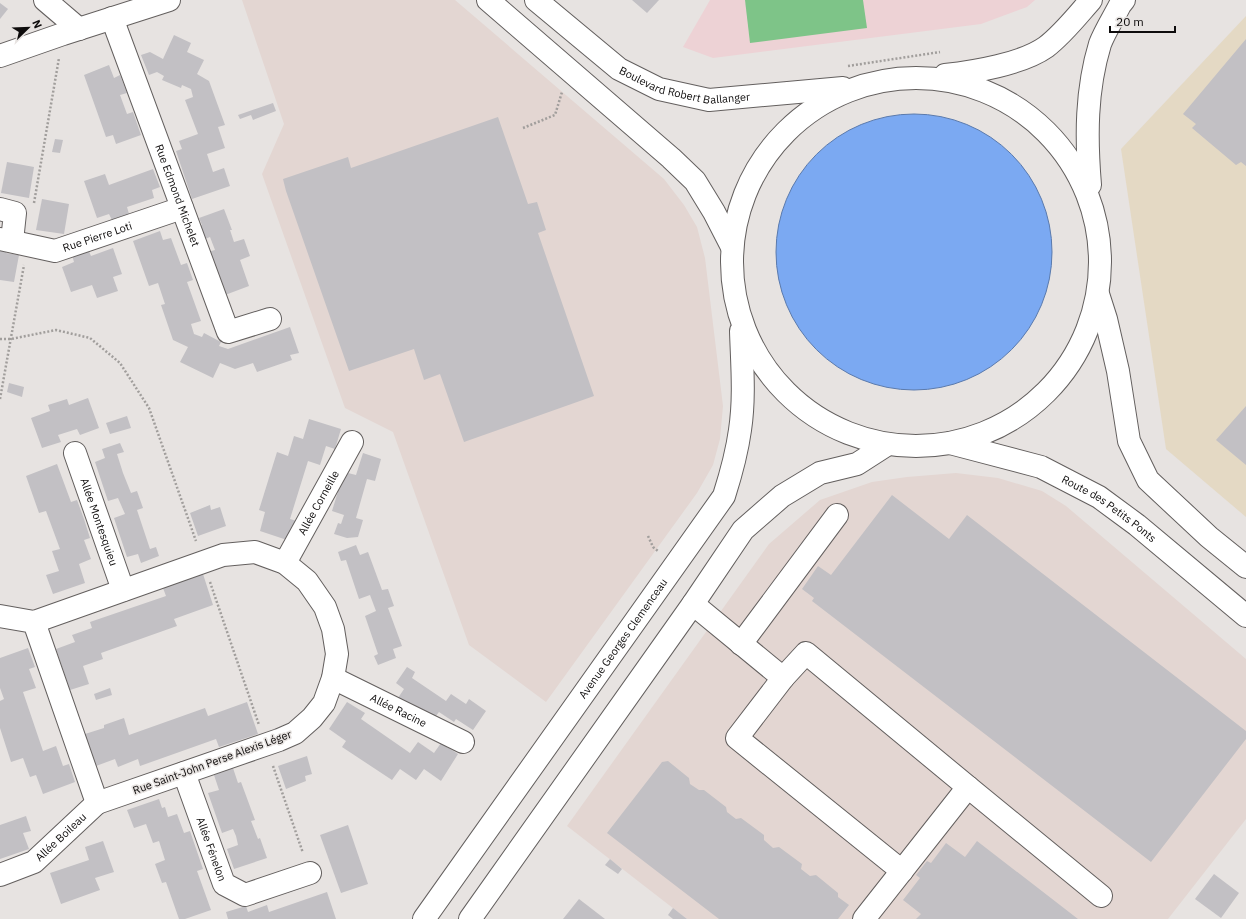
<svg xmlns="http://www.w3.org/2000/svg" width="1246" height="919" font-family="'IBM Plex Sans',sans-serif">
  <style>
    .built { fill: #e3d6d2 }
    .industrial { fill: #e4d9c4 }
    .education { fill: #edd2d5 }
    .green { fill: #7ec488 }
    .water { fill: #7ba9f2; stroke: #5a7aad }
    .building { fill: #c2c0c4 }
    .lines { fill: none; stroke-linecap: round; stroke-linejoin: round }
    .minor-casing { stroke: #635f5e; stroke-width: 24 }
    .major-casing { stroke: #635f5e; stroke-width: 24 }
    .path { stroke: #a19e9c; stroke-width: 2.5; stroke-dasharray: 2 2; stroke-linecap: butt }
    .minor { stroke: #fff; stroke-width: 22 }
    .major { stroke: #fff; stroke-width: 22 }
    .labels { text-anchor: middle; stroke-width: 3; stroke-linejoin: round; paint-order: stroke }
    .street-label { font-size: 11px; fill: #0e0c0c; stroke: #e7e3e1 }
  </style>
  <rect width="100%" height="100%" fill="#e7e3e1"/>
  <g class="built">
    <path d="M242,0H455L664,179L684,205L697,227L705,258L723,406L720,439L713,465L697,493L546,702L469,645L393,432L345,408L262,174L284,124Z"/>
    <path d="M956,473L998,478L1042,491L1066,506L1246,659V819L1168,919H687L567,826L769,544L820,500L872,482L907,477Z"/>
  </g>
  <path class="industrial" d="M1246,16V517L1166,449L1121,149Z"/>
  <path class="education" d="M710,0H1035L1027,7L981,24L713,58L683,47Z"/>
  <path class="green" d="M745,0H863L867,28L750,43Z"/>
  <circle class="water" cx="914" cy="252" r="138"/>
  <g class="building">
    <path d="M632,0H659L647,13Z"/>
    <path d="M0,3L8,9L0,19Z"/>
    <path d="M174,35L191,43L187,52L204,60L197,74L209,81L225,125L218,127L225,148L207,154L213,172L224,168L230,186L192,199L176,151L182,149L179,141L198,134L185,100L193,97L191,89L182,85L181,88L162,80L164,76L157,72L149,75L141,55L150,52L163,59Z"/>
    <path d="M1246,39V166L1241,162L1236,165L1192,128L1196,124L1183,114Z"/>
    <path d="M109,65L114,78L120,75L127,93L120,95L127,114L133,112L141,135L116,144L113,135L106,137L84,75Z"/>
    <path d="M273,103L276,111L253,120L251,115L240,119L238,115Z"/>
    <path d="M498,117L528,204L537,202L546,230L538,233L594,396L464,442L440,374L424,380L414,349L349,371L286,191L283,179L348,157L351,168Z"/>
    <path d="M55,139L63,140L60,153L52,152Z"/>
    <path d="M7,162L34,167L29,198L1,193Z"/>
    <path d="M153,169L160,187L152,190L154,198L127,207L129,214L112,220L109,214L97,218L84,181L105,174L109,185Z"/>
    <path d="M42,199L69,204L64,234L36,230Z"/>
    <path d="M224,209L232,230H230L234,242L244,239L250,256L240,260L249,286L225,295L204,253L215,250L210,237L200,241L195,227L202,225L199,218Z"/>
    <path d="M160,231L163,240L171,238L181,265L187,263L193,280L187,282L201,321L191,324L194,334L202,337L204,333L221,342L219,346L228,349L290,327L299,353L290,355L292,360L257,372L253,363L235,369L220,363L213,378L180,362L188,347L173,340L161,305L165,304L158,283L149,286L133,241Z"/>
    <path d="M0,244L7,246L6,253L19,255L14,282L0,280Z"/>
    <path d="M113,248L122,274L113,277L118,291L97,298L92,285L71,292L62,267L74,262L72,255L88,249L91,256Z"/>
    <path d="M9,383L24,387L22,397L7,392Z"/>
    <path d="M88,398L99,428L80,435L77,429L58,435L61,442L42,448L31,418L50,411L48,405L67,399L69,405Z"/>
    <path d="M1246,406V465L1216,440Z"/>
    <path d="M127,416L131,428L110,434L106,423Z"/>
    <path d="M309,419L341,429L335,449L326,446L320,465L308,461L290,519L297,521L290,541L260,531L265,512L259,510L277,452L288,456L294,436L303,439Z"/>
    <path d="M120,443L124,452L117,454L123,473L131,493L137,491L143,508L137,510L150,549L156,547L159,556L141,563L138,554L127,557L114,518L125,514L118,498L108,501L95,462L105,458L102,449Z"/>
    <path d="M363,453L381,459L375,481L367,479L356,518L363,520L358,537L347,538L334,534L338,523L341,524L344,515L332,511L344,472L356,475Z"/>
    <path d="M57,464L71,502L77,500L84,519L90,538L84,540L91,559L79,564L85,583L53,594L46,575L59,571L52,551L60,549L46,511L39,513L26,476Z"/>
    <path d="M892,495L949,539L967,515L1246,731V739L1151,862L812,601L814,598L802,589L818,566L831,575Z"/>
    <path d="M210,505L211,510L220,507L226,526L198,536L190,513Z"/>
    <path d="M356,545L360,555L368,552L382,590L388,589L394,606L388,608L402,646L393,649L396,658L378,665L374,656L378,654L365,616L376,611L370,595L359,599L346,560L341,561L338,552Z"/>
    <path d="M203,574L213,605L174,619L177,626L101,653L103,659L83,666L89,684L70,690L56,649L75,642L72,635L92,628L90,622L166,596L163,588Z"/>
    <path d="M28,648L35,667L29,669L36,688L23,692L43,751L56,746L63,766L69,764L75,782L43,794L36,775L30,777L23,758L11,762L0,728V701L4,699L0,688V658Z"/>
    <path d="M407,667L415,672L412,678L446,701L451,694L466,704L469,699L486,711L473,730L456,719L454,722L439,712L432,721L398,698L404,689L396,683Z"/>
    <path d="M110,688L112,695L96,700L94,694Z"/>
    <path d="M247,702L258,734L219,747L216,739L140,766L138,759L118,767L115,759L96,766L85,734L104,728V725L124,718L129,735L205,708L208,716Z"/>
    <path d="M347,702L365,713L361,719L410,753L418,742L434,753L441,743L458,754L441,781L424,769L416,780L400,769L392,780L342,747L346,741L329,729Z"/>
    <path d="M307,756L312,774L305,776L306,781L286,789L278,766Z"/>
    <path d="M668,761L689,778L690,784L699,790H704L726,807L727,812L736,819L741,818L764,835V840L773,848L779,847L802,864L801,869L810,876L816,875L838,893V897L849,905L838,919H719L607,833L662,762Z"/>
    <path d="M233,768L238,783L241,782L255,820L251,821L258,839L260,838L267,858L234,869L227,849L238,845L236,836L233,829L222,833L208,793L219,790L214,775Z"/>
    <path d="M159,799L162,808L165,807L168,817L177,814L184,833L190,831L203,869L197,871L211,910L185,919H179L166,882L162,883L155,864L165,860L159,841L153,843L146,824L134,828L127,810Z"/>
    <path d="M26,816L31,831L23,833L29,849L0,859V825Z"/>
    <path d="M348,825L368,884L341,893L320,835Z"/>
    <path d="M103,841L114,872L95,878L100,890L61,904L50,873L89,860L85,847Z"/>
    <path d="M977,841L1078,919H916L921,914L903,900L920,878L916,875L927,861L931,863L946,843L965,857Z"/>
    <path d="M610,859L622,869L618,874L605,865Z"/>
    <path d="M1214,874L1239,893L1221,918L1195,899Z"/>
    <path d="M327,892L336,919H228L226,912L246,906L248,912L267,905L269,912Z"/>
    <path d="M579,899L605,919H563Z"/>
    <path d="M673,908L687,919H673L668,915Z"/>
  </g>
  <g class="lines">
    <g class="minor-casing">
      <g id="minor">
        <path d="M45,0L79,29"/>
        <path id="s1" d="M112,18L228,332L270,319"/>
        <path d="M0,56L63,34L169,0"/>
        <path d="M0,209L15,213L12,241"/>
        <path id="s2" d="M0,239L55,251L182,208"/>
        <path id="s3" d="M75,453L123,590"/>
        <path id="s4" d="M285,563L352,442"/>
        <path d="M693,604L783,678L806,653L968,787L864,919"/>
        <path d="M0,616L34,622L223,555L255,552L285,563L307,581L325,607L333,629L337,654L333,678L324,703L312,718L295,733L279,740L97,803L34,622"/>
        <path d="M741,644L837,515"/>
        <path id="s5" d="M333,678L463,742"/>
        <path d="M783,678L737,738L902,871"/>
        <path id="s6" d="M184,773L224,884L245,895L310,873"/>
        <path d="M968,787L1101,896"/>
        <path id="s7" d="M0,875L34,862L97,803"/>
      </g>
    </g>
    <g class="major-casing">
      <g id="major">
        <path d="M488,0L671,158L695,181L714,212L732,247"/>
        <path id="s8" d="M536,0L619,69L659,89L709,100L843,88"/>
        <path d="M945,75C974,72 1022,64 1046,47C1063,34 1077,16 1091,0"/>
        <circle cx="916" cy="262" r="184"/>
        <path d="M1090,185C1086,137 1086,90 1100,44C1105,31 1114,17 1120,5L1124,0"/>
        <path d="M1098,294L1106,319L1118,371L1129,441L1148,480L1209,537L1246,567"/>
        <path id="s9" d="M950,443L1041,467L1099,497L1137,525L1246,616"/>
        <path id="s10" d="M424,919L724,496C731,474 737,452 740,430C745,397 742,364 741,331"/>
        <path d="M470,919L693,604L743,530L782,496L820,473L857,464L885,446"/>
      </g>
    </g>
    <g class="path">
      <path d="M848,66L940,52"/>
      <path d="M523,128L555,115L562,92"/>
      <path d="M34,203L59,58"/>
      <path d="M0,339H11L56,330L90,338L120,363L149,408L196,541"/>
      <path d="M0,399L24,265"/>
      <path d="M648,536L653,547L658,551"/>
      <path d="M210,582L259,725"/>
      <path d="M273,766L303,853"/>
    </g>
    <use href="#minor" class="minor"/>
    <use href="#major" class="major"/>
  </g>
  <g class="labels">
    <g class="street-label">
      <text dy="4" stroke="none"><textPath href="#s8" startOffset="177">Boulevard Robert Ballanger</textPath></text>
      <text dy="4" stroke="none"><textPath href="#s1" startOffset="189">Rue Edmond Michelet</textPath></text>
      <text dy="4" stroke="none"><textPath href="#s2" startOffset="101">Rue Pierre Loti</textPath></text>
      <text dy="4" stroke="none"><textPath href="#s4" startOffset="69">Allée Corneille</textPath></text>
      <text dy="4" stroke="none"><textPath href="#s9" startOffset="174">Route des Petits Ponts</textPath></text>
      <text dy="4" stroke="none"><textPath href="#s3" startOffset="73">Allée Montesquieu</textPath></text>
      <text dy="4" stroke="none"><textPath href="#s10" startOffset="344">Avenue Georges Clemenceau</textPath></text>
      <text dy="4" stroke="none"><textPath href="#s5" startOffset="73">Allée Racine</textPath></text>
      <text transform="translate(212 762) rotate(-20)" y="4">Rue Saint-John Perse Alexis Léger</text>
      <text dy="4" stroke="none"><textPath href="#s7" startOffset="73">Allée Boileau</textPath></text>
      <text dy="4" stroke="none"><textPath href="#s6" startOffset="81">Allée Fénelon</textPath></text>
    </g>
  </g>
  <g transform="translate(28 28) rotate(67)" stroke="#e7e3e1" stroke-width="3" paint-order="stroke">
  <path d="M0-3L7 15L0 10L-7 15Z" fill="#0e0c0c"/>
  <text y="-6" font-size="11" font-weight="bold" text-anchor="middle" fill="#0e0c0c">N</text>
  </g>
  <path d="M1110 26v6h65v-6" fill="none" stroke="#0e0c0c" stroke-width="2"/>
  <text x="1116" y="26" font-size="12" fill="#0e0c0c" stroke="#e7e3e1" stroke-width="3" paint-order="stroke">20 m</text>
</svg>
